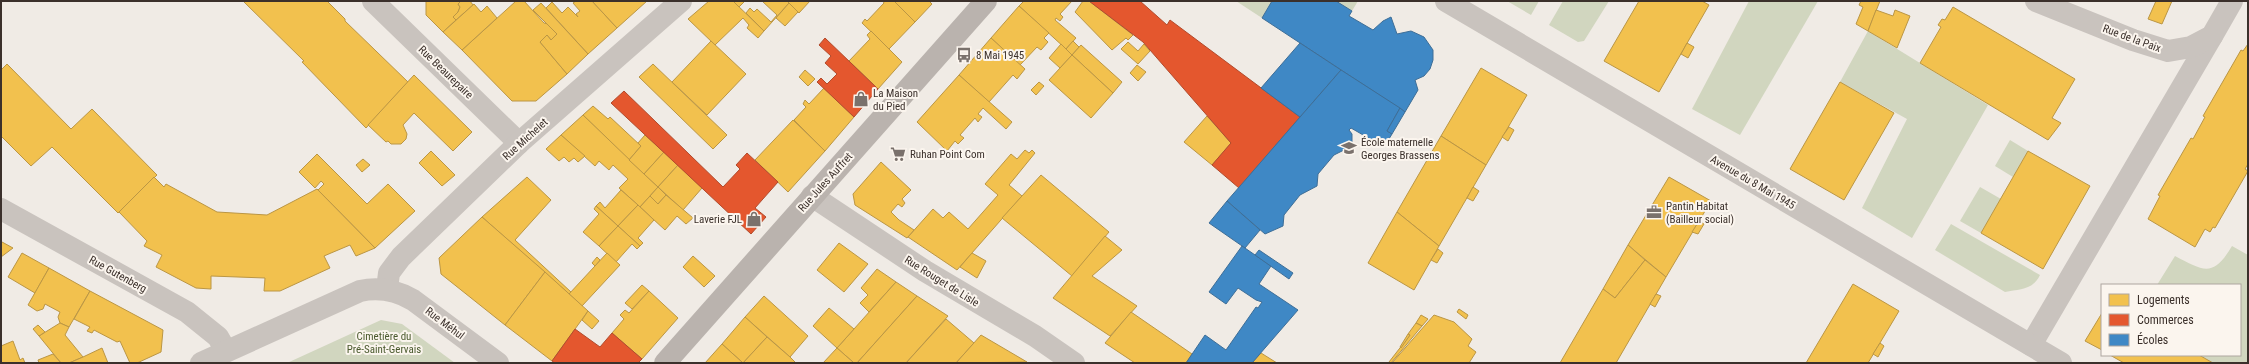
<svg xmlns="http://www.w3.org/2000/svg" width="2249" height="364" font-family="'Roboto Condensed',sans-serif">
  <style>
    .green { fill: #d1d6bf }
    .homes { fill: #f2c14e; stroke: #bb9644 }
    .shops { fill: #e4572e; stroke: #b14b2d }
    .schools { fill: #3f88c5; stroke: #3e6e97 }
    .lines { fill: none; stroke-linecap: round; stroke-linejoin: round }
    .pedestrian { stroke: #c9c3be; stroke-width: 22 }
    .minor { stroke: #c9c3be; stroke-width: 22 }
    .tertiary { stroke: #c9c3be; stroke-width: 22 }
    .secondary { stroke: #bab3ae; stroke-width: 22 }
    .labels { text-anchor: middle; stroke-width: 4; stroke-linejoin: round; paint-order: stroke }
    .street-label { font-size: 11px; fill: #3b302b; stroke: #fbf5ee }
    .poi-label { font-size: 11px; fill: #3b302b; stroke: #fbf5ee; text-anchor: start }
    .park-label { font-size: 11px; fill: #4a5a2e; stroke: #fbf5ee }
  </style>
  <rect width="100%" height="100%" fill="#f0ebe5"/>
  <g class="green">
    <path d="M1236,1H1272L1262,18Z"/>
    <path d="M1336,1H1358L1352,11Z"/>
    <path d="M1507,1H1539L1531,15Z"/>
    <path d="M1563,1H1609L1584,41L1578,42L1549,25Z"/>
    <path d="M1749,1H1818L1740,135L1692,109Z"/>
    <path d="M1868,31L1988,105L1912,238L1862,208L1907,119L1840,82Z"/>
    <path d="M2010,140L2028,151L2013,177L1995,166Z"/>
    <path d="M1980,187L2001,199L1981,233L1960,221Z"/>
    <path d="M1951,224L2040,275C2033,290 2020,289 2005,292L1935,250Z"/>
    <path d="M2232,246L2248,255V363H2212L2198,355H2240V285H2157L2175,256C2204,271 2213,278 2232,246Z"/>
    <path d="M381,320L402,324L455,363H287Z"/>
  </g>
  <g class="homes">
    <path d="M243,1H327L345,19V21L408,82L366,128L302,62L304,61Z"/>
    <path d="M426,1H461L458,4L460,7L458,12L453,17L456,20L443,32L426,15Z"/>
    <path d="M461,1H470L473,5L456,20L453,17L458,12L460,7L458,4Z"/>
    <path d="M516,1H524L544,23L548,24L557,34L551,40L547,35L540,42L567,74L536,101H512L462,50Z"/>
    <path d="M576,1H592L617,28L588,54L546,8L552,2L562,13L568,7L578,17L576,14L580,11L573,3Z"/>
    <path d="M592,1H647L617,28Z"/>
    <path d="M709,1H733L764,31L758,38L747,28L749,25L743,18L715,45L688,19Z"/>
    <path d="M733,1H745L739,7Z"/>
    <path d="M762,1H787L789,3L764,31L746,13L750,8L754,12L757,9L771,22L777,15Z"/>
    <path d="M787,1H810L799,13Z"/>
    <path d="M883,1H894L915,22L889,49L862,23L865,19L867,21L884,3Z"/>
    <path d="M894,1H929L932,4L915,22Z"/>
    <path d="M1024,1H1072L1060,14L1063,17L1060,21L1056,18L1055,20L1076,38L1066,49L1019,6Z"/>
    <path d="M1083,1H1089L1133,35L1128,40L1126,38L1112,50L1075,12Z"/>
    <path d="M1639,1H1702L1709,5L1659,92L1604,61Z"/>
    <path d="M1861,1H1880L1868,31L1856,24L1863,7L1859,5Z"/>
    <path d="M2156,1H2172L2162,24L2148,19Z"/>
    <path d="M541,3L588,54L567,74L540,42L547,35L551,40L557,34L533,10Z"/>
    <path d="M789,3L798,12L785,26L776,18Z"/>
    <path d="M474,4L481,12L487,6L497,18L462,50L443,32Z"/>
    <path d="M1019,6L1049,33L1044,38L1048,42L1041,50L1037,47L1020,65L991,38Z"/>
    <path d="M1953,7L2075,79L2052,118L2061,123L2048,140L1920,63L1941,27L1938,25L1942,19L1945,20Z"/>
    <path d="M1876,10L1893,16L1895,10L1910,16L1897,48L1868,31Z"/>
    <path d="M871,31L902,62L878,89L849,61L870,39L867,35Z"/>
    <path d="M991,38L1025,69L1017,79L1013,75L989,102L959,75Z"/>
    <path d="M711,41L746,74L707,115L672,82Z"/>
    <path d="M1073,41L1079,47L1072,55L1066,49Z"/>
    <path d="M1128,42L1138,51L1144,44L1150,51L1138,64L1121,49Z"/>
    <path d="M1687,43L1694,47L1688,58L1681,54Z"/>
    <path d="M1061,44L1072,55L1060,68L1049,58Z"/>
    <path d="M2248,44V164L2245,169L2248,171L2215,228L2213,227L2210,232L2205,229L2195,247L2148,219L2160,196L2158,195L2191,138L2193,139L2205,117L2203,116L2241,50L2243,51Z"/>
    <path d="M1081,45L1122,82L1113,93L1072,55Z"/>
    <path d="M1072,55L1113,93L1091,118L1049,80Z"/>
    <path d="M7,64L71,129L92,109L157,175L118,213L52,147L31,166L1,136V70Z"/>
    <path d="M653,64L727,135L713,149L639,77Z"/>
    <path d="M1137,65L1146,72L1138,81L1130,73Z"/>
    <path d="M1481,68L1527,95L1486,165L1441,136Z"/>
    <path d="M805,70L815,79L808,86L799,77Z"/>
    <path d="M414,75L472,132L453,151L414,113L403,125L407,134L406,139L401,144H391L388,141L386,142L368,125Z"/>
    <path d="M959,75L1012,122L1006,129L983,108L978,114L982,117L978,122L975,118L960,135L964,138L958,144L955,141L947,151L917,122Z"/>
    <path d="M1039,82L1044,86L1036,95L1031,90Z"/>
    <path d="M1840,82L1894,113L1844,200L1790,169Z"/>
    <path d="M824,88L854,117L825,151L794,120L806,107L803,104L805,100L809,104Z"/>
    <path d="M593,106L608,119L610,117L641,146L629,160L583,115Z"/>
    <path d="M583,115L658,187L640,207L619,188L628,179L613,165L609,170L599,161L595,166L561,135Z"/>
    <path d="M1207,116L1231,143L1212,165L1184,142Z"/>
    <path d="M793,120L825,151L788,192L755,160Z"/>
    <path d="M1509,127L1514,130L1508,141L1502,137Z"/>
    <path d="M561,135L585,156L578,162L574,158L569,162L564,157L559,161L546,149Z"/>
    <path d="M645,135L664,152L644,174L629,160L641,146L638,143Z"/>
    <path d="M1441,136L1486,165L1439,246L1397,212Z"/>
    <path d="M1025,150L1029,153L1032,150L1035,153L1009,185L1022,196L957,270L908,237L933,209L943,218L949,212L968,229L998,195L985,184L1011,154L1017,159Z"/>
    <path d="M431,151L455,175L442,186L419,163Z"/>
    <path d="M2028,151L2090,186L2043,269L1981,233Z"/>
    <path d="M664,152L678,165L658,187L644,174Z"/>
    <path d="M317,154L367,204L388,184L415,211L375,248L318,190L324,184L321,181L315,188L299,172Z"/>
    <path d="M363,159L370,165L362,172L356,165Z"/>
    <path d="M881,162L911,190L902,199L905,203L902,207L898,204L891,212L899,220L914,230L907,238L855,205L853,194Z"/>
    <path d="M678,165L702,188L683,210L658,187Z"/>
    <path d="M1041,175L1109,232L1072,276L1002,218Z"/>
    <path d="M154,177L164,187L166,184L217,212L267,215L317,189L375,248L356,256L350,245L331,253L324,256L330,268L280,291H264L265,278L211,276V289L196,288L156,267L162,255L144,246L147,241L119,212Z"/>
    <path d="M527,177L551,200L515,240L571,292L569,294L482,217Z"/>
    <path d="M1669,177L1711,201L1666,277L1628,245Z"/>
    <path d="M658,187L666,195L658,204L650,196Z"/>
    <path d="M1473,187L1479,191L1473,201L1467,198Z"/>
    <path d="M621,190L638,205L618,226L596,206L600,202L605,208Z"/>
    <path d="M666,195L693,218L686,224L677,216L665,230L640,207L650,196L658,204Z"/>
    <path d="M638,205L654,220L638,238L643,243L640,246L618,226Z"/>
    <path d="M596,206L618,226L599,246L583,232L599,214L594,209Z"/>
    <path d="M1397,212L1439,246L1414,290L1368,263Z"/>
    <path d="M482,217L545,272L505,325L441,274L439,258Z"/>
    <path d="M1699,221L1704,224L1698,234L1692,232Z"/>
    <path d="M618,226L640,246L637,249L632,244L616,262L599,246Z"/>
    <path d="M1105,236L1122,250L1092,276L1137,306L1110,336L1053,298Z"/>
    <path d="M2,242L13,248L1,257V243Z"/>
    <path d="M839,243L868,264L844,292L817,270Z"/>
    <path d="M1628,245L1645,260L1615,298L1603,289Z"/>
    <path d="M1438,249L1443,253L1437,263L1431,260Z"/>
    <path d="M22,253L49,268L35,293L8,277Z"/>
    <path d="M607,253L620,265L582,306L569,294Z"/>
    <path d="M972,253L986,261L977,278L960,267Z"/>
    <path d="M693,256L715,276L704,287L683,267Z"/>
    <path d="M597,257L600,260L595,266L592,263Z"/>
    <path d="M1645,260L1666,277L1616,363H1560L1603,289L1615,298Z"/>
    <path d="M49,268L90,291L69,327L60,323L58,317L60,312L45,304L43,309L37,311L28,305Z"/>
    <path d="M877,269L896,282L869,312L860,303L868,295L861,288Z"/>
    <path d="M545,272L588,311L552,361L505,325Z"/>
    <path d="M896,282L917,296L857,363H854L837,348Z"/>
    <path d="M1853,284L1899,311L1868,363H1806Z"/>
    <path d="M642,285L649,291L632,309L625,303Z"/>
    <path d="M90,291L163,330L161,352L137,363H130L120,341L117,342L94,330L92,333L87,331L90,327L74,319Z"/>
    <path d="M649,291L678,318L642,359L612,333L624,319L620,315L625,310L629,313Z"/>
    <path d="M1656,294L1661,296L1655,307L1650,304Z"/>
    <path d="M764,296L808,336L790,357L745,317Z"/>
    <path d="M917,296L948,316L906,363H857Z"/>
    <path d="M829,308L854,329L837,348L813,326Z"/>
    <path d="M1459,309L1468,315L1466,319L1457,312Z"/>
    <path d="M588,311L599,321L592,329L582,320Z"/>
    <path d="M1131,312L1192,354L1186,363H1135L1105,343Z"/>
    <path d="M2102,313V350L2085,341Z"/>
    <path d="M1421,315L1428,319L1422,326L1416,323Z"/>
    <path d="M1434,315L1454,322L1472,339L1468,346L1476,352L1469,363H1392Z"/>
    <path d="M745,317L767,337L743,363L722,344Z"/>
    <path d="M946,319L974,343L956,363H906Z"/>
    <path d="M60,323L69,327L65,335L83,357L69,363H61L39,336Z"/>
    <path d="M1416,323L1422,326L1391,363L1389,362L1410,335L1408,334Z"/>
    <path d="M38,325L45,332L39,336L33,329Z"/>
    <path d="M1408,334L1410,335L1401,348L1400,347Z"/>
    <path d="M981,335L1027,362L956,363Z"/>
    <path d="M767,337L790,357L796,363H743Z"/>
    <path d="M13,341L20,360L23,358L25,363H1V346Z"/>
    <path d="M1880,343L1884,346L1878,357L1873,354Z"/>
    <path d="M722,344L743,363H705Z"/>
    <path d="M102,348L108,363H69L83,357Z"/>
    <path d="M837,348L854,363H823Z"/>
    <path d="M1261,353L1277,363H1252Z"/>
    <path d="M53,354L61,363H39L38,360Z"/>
    <path d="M2110,355H2199L2213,363H2124Z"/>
  </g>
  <g class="shops">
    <path d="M1089,1H1140L1167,25L1170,20L1300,117L1239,188L1212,165L1231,143L1143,42Z"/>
    <path d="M825,38L878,89L854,117L817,82L821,78L827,84L837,74L825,63L831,56L819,45Z"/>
    <path d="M624,91L723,187L740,169L736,165L747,153L778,182L755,208L766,217L751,234L611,103Z"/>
    <path d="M575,329L600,347L612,333L642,359L638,363H555L552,361Z"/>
  </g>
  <g class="schools">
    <path d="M1272,1H1336L1352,11L1349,16L1373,30L1383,21L1391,17L1397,34L1411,31L1424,37L1433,50V60L1430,69L1424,76L1415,80L1418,90L1405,112L1262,18Z"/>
    <path d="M1300,43L1341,70L1300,117L1261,88Z"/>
    <path d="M1341,70L1400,108L1387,131L1392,134L1384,147L1351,128L1349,130L1352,134V146L1334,155L1318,174L1317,186L1300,195L1284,215L1283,226L1265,234L1227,201Z"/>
    <path d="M1400,108L1405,112L1392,134L1387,131Z"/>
    <path d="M1227,201L1260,230L1245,248L1209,223Z"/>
    <path d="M1242,246L1271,266L1259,284L1298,310L1252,363H1186L1205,335L1226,350L1256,307L1258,308L1262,302L1256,300L1238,288L1226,304L1209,292Z"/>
    <path d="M1259,250L1293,273L1289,279L1255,255Z"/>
  </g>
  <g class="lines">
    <path class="pedestrian" d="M2031,345L2212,36"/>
    <g class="minor">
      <path d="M373,1L519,143"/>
      <path d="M1446,1L2061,363"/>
      <path d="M2036,1L2133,40L2168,51L2191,47L2212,36L2232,1"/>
      <path d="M812,196L925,271L1035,336L1074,363"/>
      <path d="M1,209L187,312L218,337L226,351"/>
      <path d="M387,289L389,273L401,257L519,143L681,1"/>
    </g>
    <path class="tertiary" d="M201,363L360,291C379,287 396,290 413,300L498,363"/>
    <path class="secondary" d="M665,363L986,1"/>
  </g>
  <defs>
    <g id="bus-bare" transform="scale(1.2)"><path d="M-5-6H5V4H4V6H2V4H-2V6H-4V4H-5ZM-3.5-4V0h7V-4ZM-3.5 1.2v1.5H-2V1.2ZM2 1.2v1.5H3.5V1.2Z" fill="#7a716c" stroke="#fbf5ee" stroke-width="2.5" paint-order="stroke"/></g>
    <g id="shop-bare" transform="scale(1.2)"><path d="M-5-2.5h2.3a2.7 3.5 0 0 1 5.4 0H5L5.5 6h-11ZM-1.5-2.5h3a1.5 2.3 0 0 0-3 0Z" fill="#7a716c" stroke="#fbf5ee" stroke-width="2.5" paint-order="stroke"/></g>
    <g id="school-bare" transform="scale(1.2)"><path d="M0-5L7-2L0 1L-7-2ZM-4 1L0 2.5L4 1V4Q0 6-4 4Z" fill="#7a716c" stroke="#fbf5ee" stroke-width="2.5" paint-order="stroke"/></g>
    <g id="supermarket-bare" transform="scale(1.2)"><path d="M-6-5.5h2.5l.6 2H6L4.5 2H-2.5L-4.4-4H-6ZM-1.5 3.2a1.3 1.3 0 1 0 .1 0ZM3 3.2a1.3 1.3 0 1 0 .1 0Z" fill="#7a716c" stroke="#fbf5ee" stroke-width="2.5" paint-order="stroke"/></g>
    <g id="office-bare" transform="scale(1.2)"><path d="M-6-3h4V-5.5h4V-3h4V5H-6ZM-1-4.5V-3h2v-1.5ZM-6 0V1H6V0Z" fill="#7a716c" stroke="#fbf5ee" stroke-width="2.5" paint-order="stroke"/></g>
  </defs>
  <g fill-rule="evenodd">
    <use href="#bus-bare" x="964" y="55"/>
    <use href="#shop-bare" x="861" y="99"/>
    <use href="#school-bare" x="1349" y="148"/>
    <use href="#supermarket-bare" x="898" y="154"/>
    <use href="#office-bare" x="1654" y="212"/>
    <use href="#shop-bare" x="754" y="219"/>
  </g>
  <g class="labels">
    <g class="street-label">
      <text transform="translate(2132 38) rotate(20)" y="4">Rue de la Paix</text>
      <text transform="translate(446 72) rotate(44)" y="4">Rue Beaurepaire</text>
      <text transform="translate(525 139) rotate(-42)" y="4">Rue Michelet</text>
      <text transform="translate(825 182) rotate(-48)" y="4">Rue Jules Auffret</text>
      <text transform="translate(1753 182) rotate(30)" y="4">Avenue du 8 Mai 1945</text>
      <text transform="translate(118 274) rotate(29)" y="4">Rue Gutenberg</text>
      <text transform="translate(942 281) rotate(32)" y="4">Rue Rouget de Lisle</text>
      <text transform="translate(445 323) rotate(37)" y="4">Rue Méhul</text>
    </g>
    <g class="poi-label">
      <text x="976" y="59">8 Mai 1945</text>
      <text x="873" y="97">La Maison<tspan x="873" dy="13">du Pied</tspan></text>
      <text x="1361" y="146">École maternelle<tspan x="1361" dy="13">Georges Brassens</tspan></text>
      <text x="910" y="158">Ruhan Point Com</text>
      <text x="1666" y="210">Pantin Habitat<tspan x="1666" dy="13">(Bailleur social)</tspan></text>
      <text x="742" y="223" text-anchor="end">Laverie FJL</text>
    </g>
    <g class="park-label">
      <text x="384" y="340">Cimetière du<tspan x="384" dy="13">Pré-Saint-Gervais</tspan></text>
    </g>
  </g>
  <rect width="2249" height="364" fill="none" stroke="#3b302b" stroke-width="4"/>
  <rect x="2101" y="284" width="140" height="72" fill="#fbf5ee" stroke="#aea6a0"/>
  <rect x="2109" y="294" width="20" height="12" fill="#f2c14e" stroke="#aea6a0"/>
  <text x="2137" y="304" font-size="12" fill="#3b302b">Logements</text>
  <rect x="2109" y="314" width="20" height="12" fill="#e4572e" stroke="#aea6a0"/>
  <text x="2137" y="324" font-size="12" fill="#3b302b">Commerces</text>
  <rect x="2109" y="334" width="20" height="12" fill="#3f88c5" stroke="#aea6a0"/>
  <text x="2137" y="344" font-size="12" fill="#3b302b">Écoles</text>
</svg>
